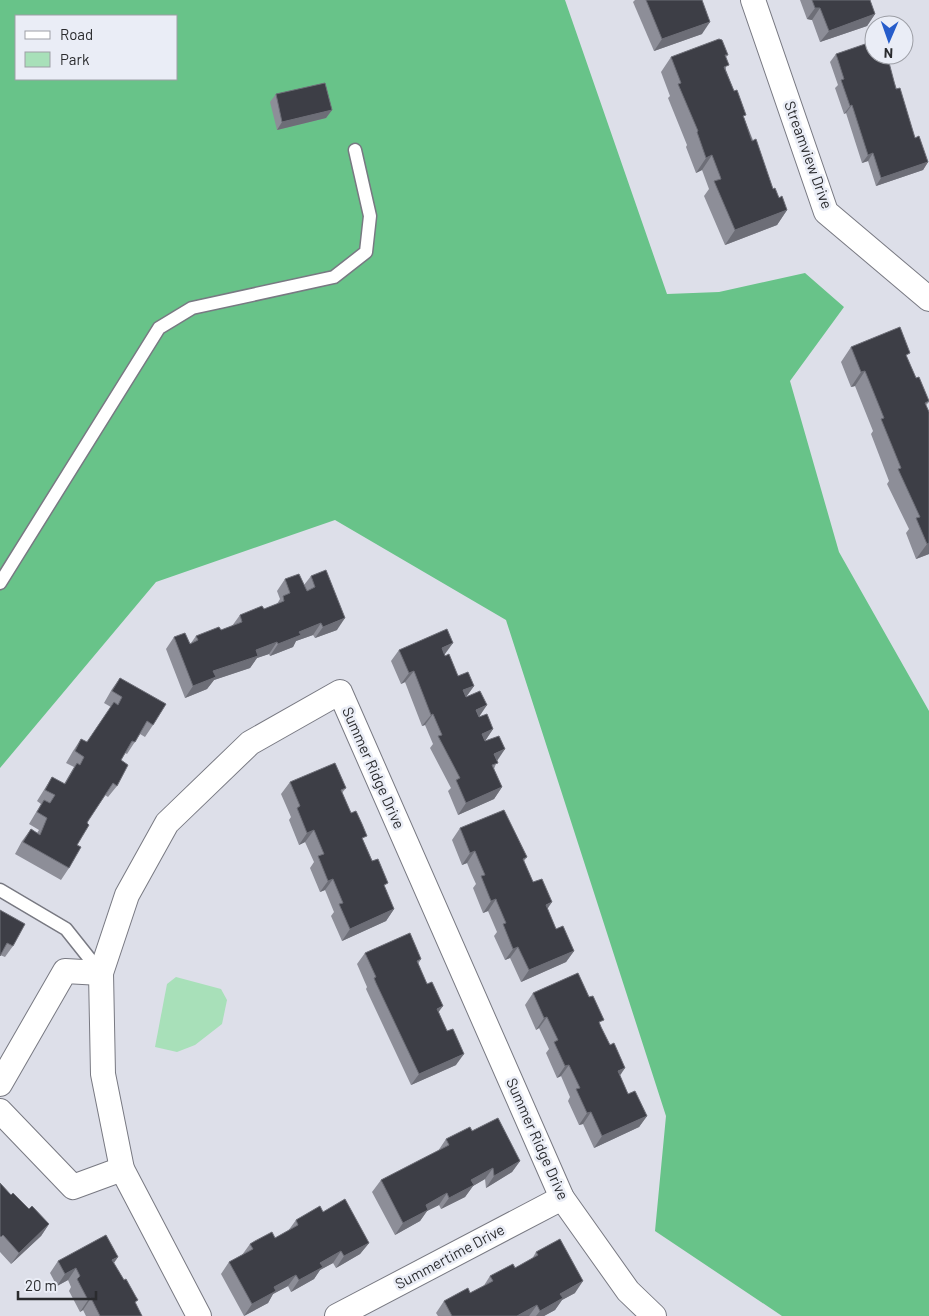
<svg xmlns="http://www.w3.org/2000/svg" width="929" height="1316" font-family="Barlow,sans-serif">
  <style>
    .green { fill: #a8e0b9 }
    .forest { fill: #68c389; fill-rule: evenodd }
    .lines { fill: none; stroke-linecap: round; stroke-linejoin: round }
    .service-casing { stroke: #787982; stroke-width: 15 }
    .minor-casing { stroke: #787982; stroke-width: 26 }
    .service { stroke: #fff; stroke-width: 12 }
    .minor { stroke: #fff; stroke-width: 24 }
    .wall { fill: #8d8e98 }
    .shaded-wall { fill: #6d6e77 }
    .building { fill: #3d3e46; stroke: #6d6e77 }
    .labels { text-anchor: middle; stroke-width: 5; stroke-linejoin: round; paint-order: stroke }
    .street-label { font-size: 15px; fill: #2a2b2e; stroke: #eaedf6 }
  </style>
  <rect width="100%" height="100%" fill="#dddfe9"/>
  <path class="green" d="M176,977L221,989L227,1000L222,1024L195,1045L177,1052L155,1047L167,984Z"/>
  <path class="forest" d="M0,0H565L667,294L719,292L805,273L844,307L790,381L839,552L929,711V1316H782L655,1231L666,1116L506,620L335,520L156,582L0,768ZM16,16H176V79H16Z"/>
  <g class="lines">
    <g class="service-casing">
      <g id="service">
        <path d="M0,583L159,328L192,308L334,277L366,252L370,216L355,150"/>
        <path d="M0,890L66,929L101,973"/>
      </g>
    </g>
    <g class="minor-casing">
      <g id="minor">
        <path d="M753,0L826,212L929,299"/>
        <path d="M0,1084L65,971L101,973"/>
        <path d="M0,1111L73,1187L122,1169"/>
        <path d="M199,1316L122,1169L103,1074L101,973L127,895L167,823L250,743L340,692L562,1198L628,1291L654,1316"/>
        <path d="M337,1316L562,1198"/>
      </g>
    </g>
    <use href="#service" class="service"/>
    <use href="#minor" class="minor"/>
  </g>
  <g class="wall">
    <path d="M635,0H702V34L654,51L633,2Z"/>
    <path d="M800,0H870L875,14L867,26L820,42L812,20L807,19Z"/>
    <path d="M836,54L895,84L915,138L928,162L923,170L876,186L868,161L862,163L846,113L844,114L835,88L838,85L830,62Z"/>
    <path d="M728,55L726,57V70L744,118L773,189L787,210L777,225L725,245L704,196L709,189L702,170L696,173L686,147L687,145L668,98L670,96L661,72L671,57Z"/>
    <path d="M276,94L332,110L326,118L277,130L270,102Z"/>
    <path d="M851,347L907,358L916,378L929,402L926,405L929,554L916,559L906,533L909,529L887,484L889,481L871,434L873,431L855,386L851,387L841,362Z"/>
    <path d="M311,576L337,630L315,638L313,635L296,641L293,647L270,656L269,654L257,658L250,668L214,680L207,689L185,698L166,649L174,637L190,644L191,643L196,636L221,630L232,626L240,615L264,609L277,604L280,599L277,591L285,579L304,585Z"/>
    <path d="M399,650L445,655L458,676L474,686L466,697L479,717L493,729L485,741L497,761L494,769L502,787L494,799L458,815L448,791L451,788L430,748L433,744L425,725L422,726L405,682L401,684L391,661Z"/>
    <path d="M120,678L153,725L145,737L140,734L127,754L125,753L121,760L117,786L108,797L105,795L88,821L77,845L69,868L61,880L15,854L22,841L31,829L37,833L39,830L29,824L41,804L37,801L52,777L64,784L74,767L66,763L73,751L81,739L87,742L111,707L104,703L112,689Z"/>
    <path d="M290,782L346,788L342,793L394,909L386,921L342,941L331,916L334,912L325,890L320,892L310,868L314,862L305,842L299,845L289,820L291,817L281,794Z"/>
    <path d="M460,828L527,857L524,861L533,882L547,909L556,929L574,951L566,962L521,982L510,958L505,960L494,936L497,932L488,911L483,913L473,888L476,884L471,873L467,863L462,865L452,840Z"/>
    <path d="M0,910L13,946L5,957L0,955Z"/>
    <path d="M365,953L421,959L418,964L439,1012L456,1065L411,1085L366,989L367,987L357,964Z"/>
    <path d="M533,993L600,1025L620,1076L628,1094L647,1116L639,1127L594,1148L583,1124L579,1125L568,1101L570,1097L561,1076L557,1078L546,1053L549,1049L539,1028L536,1030L525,1005Z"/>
    <path d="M472,1131L520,1161L512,1172L486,1188L485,1179L473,1186L465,1197L441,1209L439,1205L427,1211L420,1221L395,1235L372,1192L381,1180L438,1151L446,1139Z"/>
    <path d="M0,1183L11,1195L49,1224L41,1236L11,1264L0,1252Z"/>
    <path d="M323,1212L369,1243L360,1254L336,1268L333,1263L320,1270L314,1279L291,1292L288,1286L273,1294L268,1303L244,1316L221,1274L229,1262L242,1255L250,1244L275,1238L288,1231L296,1220Z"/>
    <path d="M536,1252L575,1293L562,1300L555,1310L544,1316H438L436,1313L444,1301L470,1293L483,1287L490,1276L515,1268L532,1259Z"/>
    <path d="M58,1261L114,1263L142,1316H86L83,1310L80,1312L69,1291L71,1287L68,1280L57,1286L50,1273Z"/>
  </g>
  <g class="shaded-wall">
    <path d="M815,8H820L812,20L807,19Z"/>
    <path d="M875,14L867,26L820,42L829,31Z"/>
    <path d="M710,22L702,34L654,51L662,39Z"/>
    <path d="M852,105L846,113L844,114L850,106Z"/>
    <path d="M332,110L326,118L277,130L282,122Z"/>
    <path d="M873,153L868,161L862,163L868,155Z"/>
    <path d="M712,155L702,170L696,173L706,158Z"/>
    <path d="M928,162L923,170L876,186L881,178Z"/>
    <path d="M787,210L777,225L725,245L735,230Z"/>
    <path d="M865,371L855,386L851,387L861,372Z"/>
    <path d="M929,543V554L916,559L927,544Z"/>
    <path d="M345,618L337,630L315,638L323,627Z"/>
    <path d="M321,623L313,635L296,641L293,647L270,656L278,644L299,632Z"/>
    <path d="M277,642L269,654L257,658L250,668L214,680L207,689L185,698L193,686L213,671L256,650Z"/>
    <path d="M453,643L445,654L434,659L442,648Z"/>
    <path d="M414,671L405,682L401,684L409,673Z"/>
    <path d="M474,686L466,697L463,690Z"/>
    <path d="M487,705L479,717L476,710Z"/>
    <path d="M433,714L425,725L422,726L431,715Z"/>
    <path d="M493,729L485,741L482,734Z"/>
    <path d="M505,749L497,761L494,754Z"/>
    <path d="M502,787L494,799L458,815L466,803Z"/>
    <path d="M314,830L305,842L299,845L307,833Z"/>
    <path d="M475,851L467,863L462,865L470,853Z"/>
    <path d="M333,879L325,890L320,892L328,881Z"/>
    <path d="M496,899L488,911L483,913L491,901Z"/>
    <path d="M552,902L544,914L546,905Z"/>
    <path d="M394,909L386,921L342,941L350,929Z"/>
    <path d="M518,947L510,958L505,960L513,949Z"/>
    <path d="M574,951L566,962L521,982L529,970Z"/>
    <path d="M443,1006L435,1017L437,1009Z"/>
    <path d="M547,1017L539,1028L536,1030L544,1018Z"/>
    <path d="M464,1054L456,1065L411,1085L419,1074Z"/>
    <path d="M569,1065L561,1076L557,1078L565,1066Z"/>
    <path d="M625,1068L617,1080L618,1071Z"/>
    <path d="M591,1112L583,1124L579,1125L587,1113Z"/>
    <path d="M647,1116L639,1127L594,1148L602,1136Z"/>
    <path d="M520,1161L512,1172L486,1188L494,1176Z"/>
    <path d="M493,1168L485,1179L473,1186L465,1197L441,1209L449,1198L471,1180Z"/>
    <path d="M447,1193L439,1205L427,1211L420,1221L395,1235L403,1223L426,1205Z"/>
    <path d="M49,1224L41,1236L11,1264L19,1253Z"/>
    <path d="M369,1243L360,1254L336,1268L344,1256Z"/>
    <path d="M341,1251L333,1263L320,1270L314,1279L291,1292L299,1280L320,1263Z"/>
    <path d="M118,1257L110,1269L112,1260Z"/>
    <path d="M76,1268L68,1280L57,1286L65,1274Z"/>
    <path d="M296,1275L288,1286L273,1294L268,1303L244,1316L252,1304L274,1287Z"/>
    <path d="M583,1281L575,1293L562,1300L555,1310L544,1316H536L540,1311L560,1294Z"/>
    <path d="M91,1298L83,1310L80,1312L88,1300Z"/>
    <path d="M537,1305L529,1316H517Z"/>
  </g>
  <g class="building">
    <path d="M646,0H702L710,22L662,39Z"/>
    <path d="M812,0H870L875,14L829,31L820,8H815Z"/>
    <path d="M719,39L722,40L728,55H725L729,65L724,67L734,91L737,90L746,115L743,116L744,118L752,141L756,139L773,189L775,188L779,198L782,196L787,210L735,230L714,181L721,179L720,176L712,155L706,158L697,132L698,131L678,84L681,83L671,57Z"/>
    <path d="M874,41V55H887L896,89L900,88L915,138L919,136L928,162L881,178L873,153L868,155L852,105L850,106L841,80L844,79L836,54Z"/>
    <path d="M325,83L332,110L282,122L276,94Z"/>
    <path d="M900,327L910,353L906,355L916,378L919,377L929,401L925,403L929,412V543L927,544L916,518L920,517L898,469L901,468L881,419L884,418L865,371L861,372L851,347Z"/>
    <path d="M326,570L345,618L323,627L321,623L299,632L301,635L278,644L277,642L256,650L258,656L213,671L216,677L193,686L174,637L185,633L190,644L198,640L196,636L219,627L221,630L242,622L240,615L262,606L264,609L284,601L283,596L290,593L285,579L299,574L307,591L315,587L311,576Z"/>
    <path d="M447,629L453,643L442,648L445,656L449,654L458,676L468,672L474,686L463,690L466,697L480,691L487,705L476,710L479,717L487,714L493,729L482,734L485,741L499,736L505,749L494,754L498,763L492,765L502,787L466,803L456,780L460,778L438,736L442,735L433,714L431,715L414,671L409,673L399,650Z"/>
    <path d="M120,678L166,704L153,725L147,721L135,742L132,741L121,760L128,765L117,786L113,783L88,821L87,823L89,825L77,845L81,847L69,868L23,842L31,829L40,835L47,818L37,812L44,800L50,803L55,795L45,790L52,777L65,784L77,763L80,765L84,757L75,751L81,739L87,742L114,702L118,705L122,697L112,691Z"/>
    <path d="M335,763L346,788L341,790L351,813L356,811L362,824L367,836L362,838L372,861L378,859L388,883L384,885L394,909L350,929L339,904L343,903L333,879L328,881L318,856L324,854L314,830L307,833L297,808L300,806L290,782Z"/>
    <path d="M504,810L527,857L523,859L533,882L542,879L552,902L546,905L556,929L563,926L574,951L529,970L518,947L513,949L503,924L506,923L497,902L496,899L491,901L481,876L485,875L479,861L475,851L470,853L460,828Z"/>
    <path d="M0,910L25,924L13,946L7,943L0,956Z"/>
    <path d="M410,933L421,959L417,961L427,984L432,982L443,1006L437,1009L447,1031L453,1029L464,1054L419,1074L376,983L374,978L376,977L365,953Z"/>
    <path d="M578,973L589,997L593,996L604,1020L599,1022L601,1027L610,1045L614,1043L625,1068L618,1071L628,1094L635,1091L647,1116L602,1136L591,1112L587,1113L576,1089L580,1088L569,1065L565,1066L554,1042L558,1040L547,1017L544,1018L533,993Z"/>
    <path d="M498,1118L520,1161L494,1176L493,1168L471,1180L474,1185L449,1198L447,1193L426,1205L428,1210L403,1223L381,1180L449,1145L446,1139L470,1127L472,1131Z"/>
    <path d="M0,1183L11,1195L13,1193L29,1209L32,1206L49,1224L19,1253L3,1235L1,1237L0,1236Z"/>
    <path d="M345,1199L369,1243L344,1256L341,1251L320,1263L323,1267L299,1280L296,1275L274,1287L276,1291L252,1304L229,1262L253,1249L250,1244L255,1241L272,1232L275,1238L298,1225L296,1220L320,1206L323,1212Z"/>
    <path d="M106,1235L118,1257L112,1260L124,1280L126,1279L136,1297L138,1300L135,1302L142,1316H100L91,1298L88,1300L77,1279L80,1276L76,1268L65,1274L58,1261Z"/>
    <path d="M560,1239L583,1281L560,1294L563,1298L540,1311L537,1305L517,1316H452L444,1301L468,1288L470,1293L493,1281L490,1276L513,1264L515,1268L538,1255L536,1252Z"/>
  </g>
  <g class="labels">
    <g class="street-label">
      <text transform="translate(808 155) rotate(70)" y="5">Streamview Drive</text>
      <text transform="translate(373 768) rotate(66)" y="5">Summer Ridge Drive</text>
      <text transform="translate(537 1139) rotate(66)" y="5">Summer Ridge Drive</text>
      <text transform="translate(450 1257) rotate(-28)" y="5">Summertime Drive</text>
    </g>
  </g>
  <rect x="15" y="15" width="162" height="65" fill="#eaedf6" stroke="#9d9fa6"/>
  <rect x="25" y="31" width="25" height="8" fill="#ffffff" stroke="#9d9fa6"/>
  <text x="60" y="40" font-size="15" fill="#2a2b2e">Road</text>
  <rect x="25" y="52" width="25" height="15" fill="#a8e0b9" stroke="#9d9fa6"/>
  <text x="60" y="65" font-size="15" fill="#2a2b2e">Park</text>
  <g transform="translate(889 40) rotate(182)"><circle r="24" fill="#eaedf6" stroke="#9d9fa6"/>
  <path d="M0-4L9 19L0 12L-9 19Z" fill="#265cca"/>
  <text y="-8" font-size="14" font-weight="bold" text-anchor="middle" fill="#2a2b2e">N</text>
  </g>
  <path d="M18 1291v8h78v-8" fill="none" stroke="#2a2b2e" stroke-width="2.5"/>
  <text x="25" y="1291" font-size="15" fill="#2a2b2e" stroke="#eaedf6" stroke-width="4" paint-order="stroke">20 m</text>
</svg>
